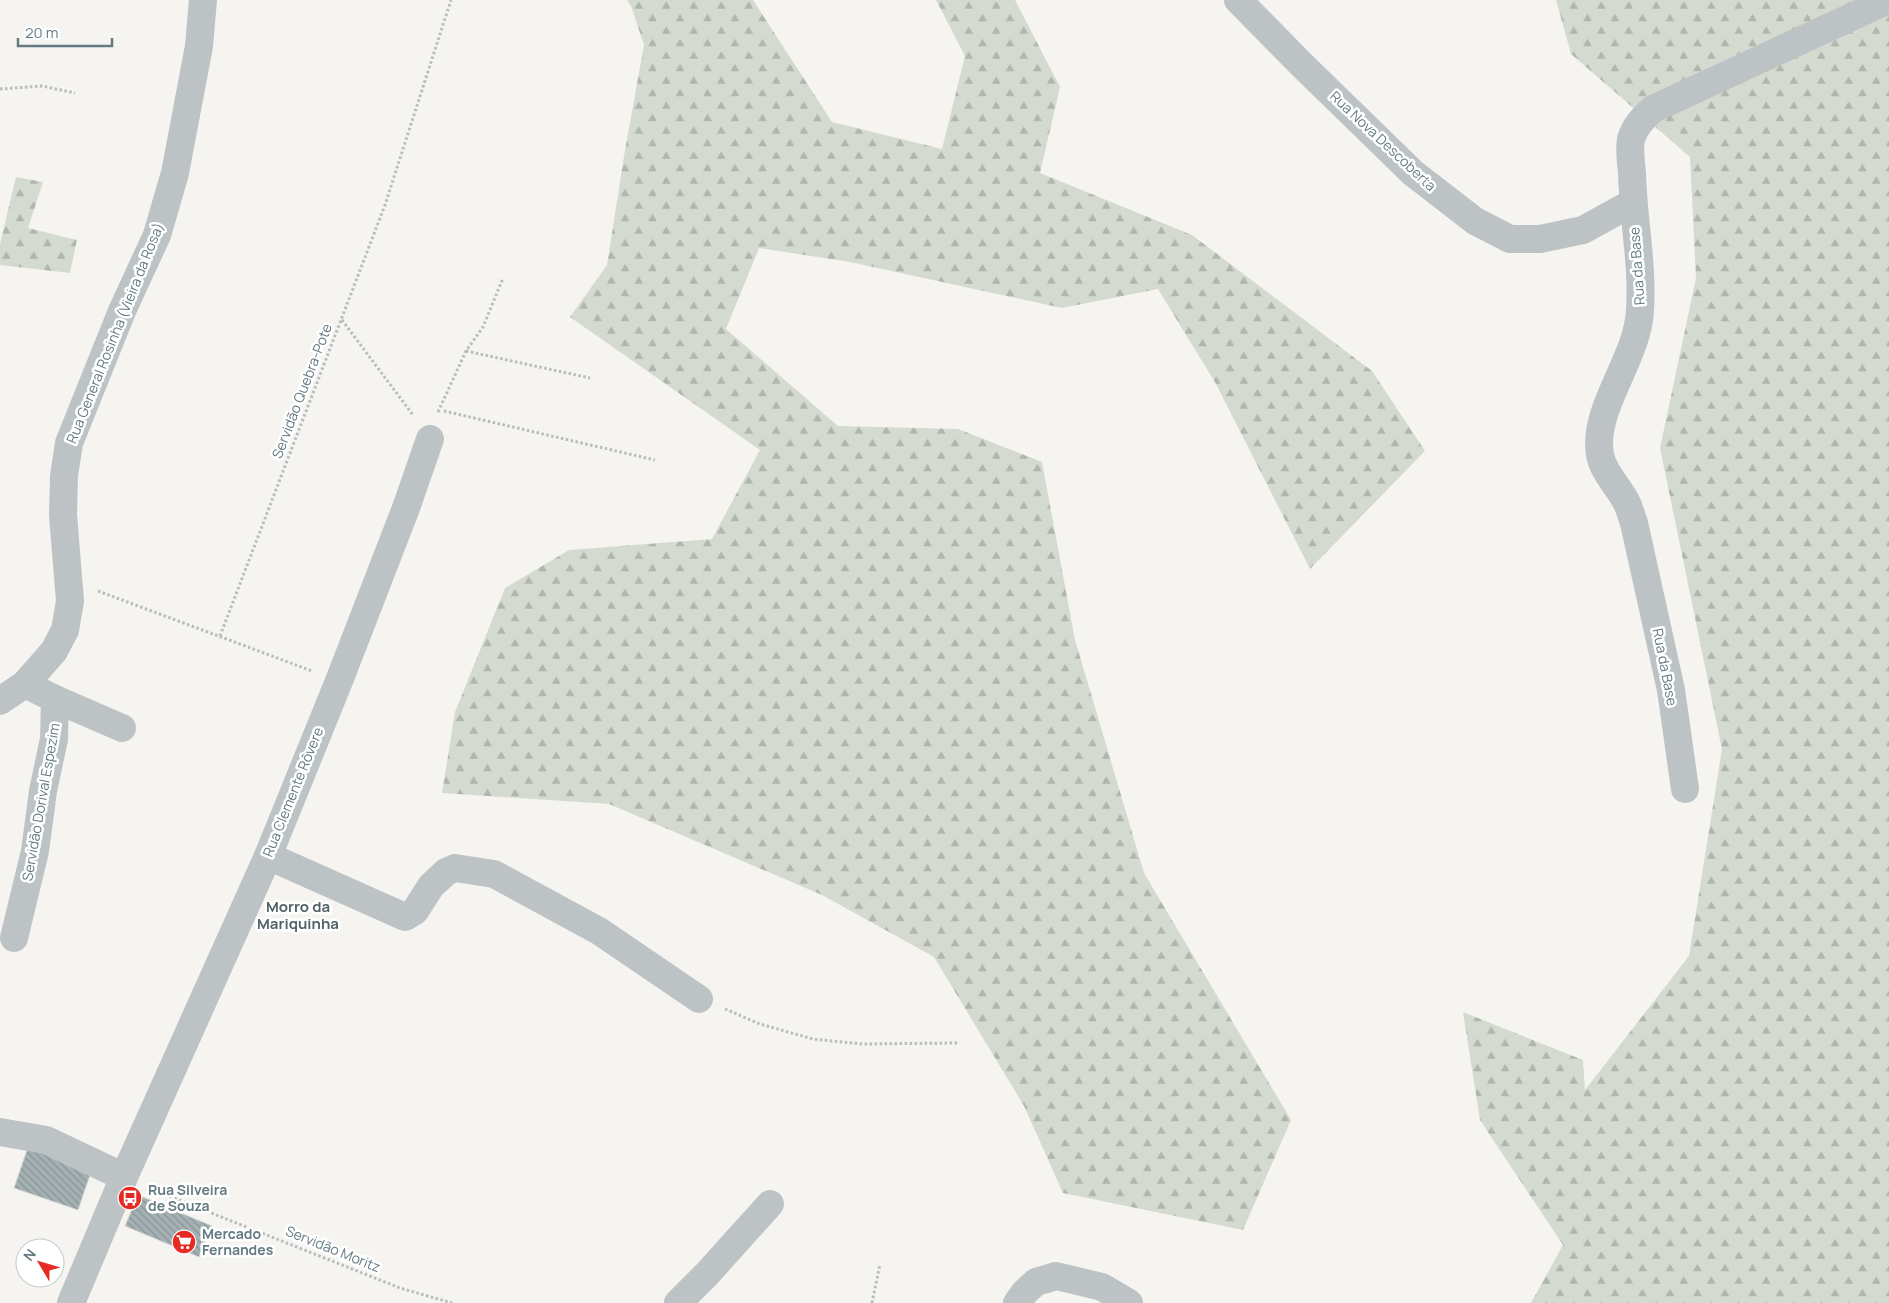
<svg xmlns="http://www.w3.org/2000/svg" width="1889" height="1303" font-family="Manrope,sans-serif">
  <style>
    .forest { fill: url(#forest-firs) }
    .building { fill: url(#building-back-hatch); stroke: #d6d6d4 }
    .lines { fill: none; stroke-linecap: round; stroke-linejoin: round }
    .path { stroke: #b7bcbd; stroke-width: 3; stroke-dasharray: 2.5 2.5; stroke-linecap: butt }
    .minor { stroke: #bdc3c5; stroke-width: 28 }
    .labels { text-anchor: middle; stroke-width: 5; stroke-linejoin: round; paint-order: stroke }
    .street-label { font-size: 14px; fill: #637a82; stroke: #fff }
    .poi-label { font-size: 14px; font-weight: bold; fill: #637a82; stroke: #fff; text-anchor: start }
    .neighbourhood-label { font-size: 15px; font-weight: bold; fill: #516267; stroke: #fff }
  </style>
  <defs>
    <pattern id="forest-firs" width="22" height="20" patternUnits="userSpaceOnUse" patternTransform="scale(1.25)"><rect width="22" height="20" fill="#d5dad0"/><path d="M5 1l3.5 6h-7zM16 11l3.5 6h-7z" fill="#b0b6ae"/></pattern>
    <pattern id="building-back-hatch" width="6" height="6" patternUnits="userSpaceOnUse" patternTransform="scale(1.25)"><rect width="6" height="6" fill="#a4b0b2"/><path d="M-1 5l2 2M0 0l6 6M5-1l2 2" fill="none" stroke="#899496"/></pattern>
  </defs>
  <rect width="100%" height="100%" fill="#f5f4f1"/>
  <g class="forest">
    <path d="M627,0H753L832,122L942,149L965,56L936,0H1015L1060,87L1040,173L1192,235L1372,371L1425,451L1310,569L1216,384L1158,289L1062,308L850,262L759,248L726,329L838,426L958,429L1042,462L1075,640L1144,873L1291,1120L1243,1230L1063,1193L1024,1106L934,957L822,895L609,804L442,793L455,712L505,588L569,550L712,539L760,450L570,317L607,265L625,150L644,45L631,6Z"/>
    <path d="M1556,0H1889V1303H1531L1563,1245L1480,1120L1463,1012L1583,1060L1585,1090L1689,956L1722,749L1660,448L1696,278L1690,157L1571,54Z"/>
    <path d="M16,177L43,182L28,228L77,240L70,273L0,265V244Z"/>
  </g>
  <g class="building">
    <path d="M28,1147L92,1169L78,1210L14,1188Z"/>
    <path d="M138,1195L212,1226L199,1257L125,1226Z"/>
  </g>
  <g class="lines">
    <g class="path">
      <path d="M0,89L42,86L75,93"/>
      <path d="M342,320L413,415"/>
      <path d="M466,351L590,378"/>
      <path d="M444,411L655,460"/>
      <path d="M438,412L466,351L483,327L503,278"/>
      <path d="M98,591L312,671"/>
      <path d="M220,636L385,205L451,0"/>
      <path d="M725,1009L760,1024L813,1039L863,1044L958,1043"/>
      <path d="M151,1189L400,1288L452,1303"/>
      <path d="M872,1303L880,1264"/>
    </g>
    <g class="minor">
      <path d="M1238,0L1300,63L1413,173L1475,221L1510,239H1540L1583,230L1632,203"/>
      <path d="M55,699L122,728"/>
      <path d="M0,701L25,684L54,651L65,630L70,601L63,515L64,476L69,443L122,311L157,235L175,173L199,46L203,0"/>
      <path d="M1685,789L1671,690L1634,523C1631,515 1629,505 1624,498C1616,484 1603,471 1600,455C1592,408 1638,359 1640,310C1643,264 1633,219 1632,173C1631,163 1629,149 1631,139C1635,126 1643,118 1653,109L1888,0"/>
      <path d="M268,856L405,917L415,911L431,886L446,872L455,868L494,874L599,931L699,999"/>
      <path d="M14,938L35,851L43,791L54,739L55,699L25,684"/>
      <path d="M0,1132L46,1140L124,1177"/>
      <path d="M71,1303L124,1177L268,856L339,681L406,508L430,439"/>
      <path d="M678,1303L706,1275L770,1204"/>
      <path d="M1017,1303L1025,1292L1036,1282L1056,1276L1102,1287L1129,1303"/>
    </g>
  </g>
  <defs>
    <g id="bus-disc" transform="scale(1.25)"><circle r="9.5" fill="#e42a22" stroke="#fff"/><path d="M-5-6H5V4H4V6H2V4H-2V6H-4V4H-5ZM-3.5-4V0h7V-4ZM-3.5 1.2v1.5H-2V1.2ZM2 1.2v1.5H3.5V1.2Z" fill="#fff"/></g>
    <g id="supermarket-disc" transform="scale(1.25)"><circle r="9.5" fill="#e42a22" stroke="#fff"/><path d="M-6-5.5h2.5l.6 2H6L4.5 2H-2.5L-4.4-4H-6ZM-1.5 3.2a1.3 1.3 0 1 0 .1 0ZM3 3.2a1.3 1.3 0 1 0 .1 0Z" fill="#fff"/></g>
  </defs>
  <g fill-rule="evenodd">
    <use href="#bus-disc" x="130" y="1198"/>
    <use href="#supermarket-disc" x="184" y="1242"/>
  </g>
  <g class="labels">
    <g class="street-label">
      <text transform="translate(1383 141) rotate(43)" y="5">Rua Nova Descoberta</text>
      <text transform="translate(1637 266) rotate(-94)" y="5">Rua da Base</text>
      <text transform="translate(115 333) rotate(-68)" y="5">Rua General Rosinha (Vieira da Rosa)</text>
      <text transform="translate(302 391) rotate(-69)" y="5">Servidão Quebra-Pote</text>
      <text transform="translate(1665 667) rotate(79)" y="5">Rua da Base</text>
      <text transform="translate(293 792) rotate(-68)" y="5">Rua Clemente Rôvere</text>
      <text transform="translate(41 802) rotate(-80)" y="5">Servidão Dorival Espezim</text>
      <text transform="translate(333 1249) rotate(22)" y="5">Servidão Moritz</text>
    </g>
    <g class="poi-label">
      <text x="148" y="1195">Rua Silveira<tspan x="148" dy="16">de Souza</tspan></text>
      <text x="202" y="1239">Mercado<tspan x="202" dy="16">Fernandes</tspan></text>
    </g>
    <g class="neighbourhood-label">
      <text x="298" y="912">Morro da<tspan x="298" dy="17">Mariquinha</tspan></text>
    </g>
  </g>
  <g transform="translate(40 1263) rotate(308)"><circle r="24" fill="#ffffff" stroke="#c1cacd"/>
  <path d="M0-4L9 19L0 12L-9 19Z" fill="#e42a22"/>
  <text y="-8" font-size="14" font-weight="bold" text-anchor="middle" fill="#637a82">N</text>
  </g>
  <path d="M18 38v8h94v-8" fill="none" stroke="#637a82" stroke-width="2.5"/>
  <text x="25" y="38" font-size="15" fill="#637a82" stroke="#ffffff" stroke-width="4" paint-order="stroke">20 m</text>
</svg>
